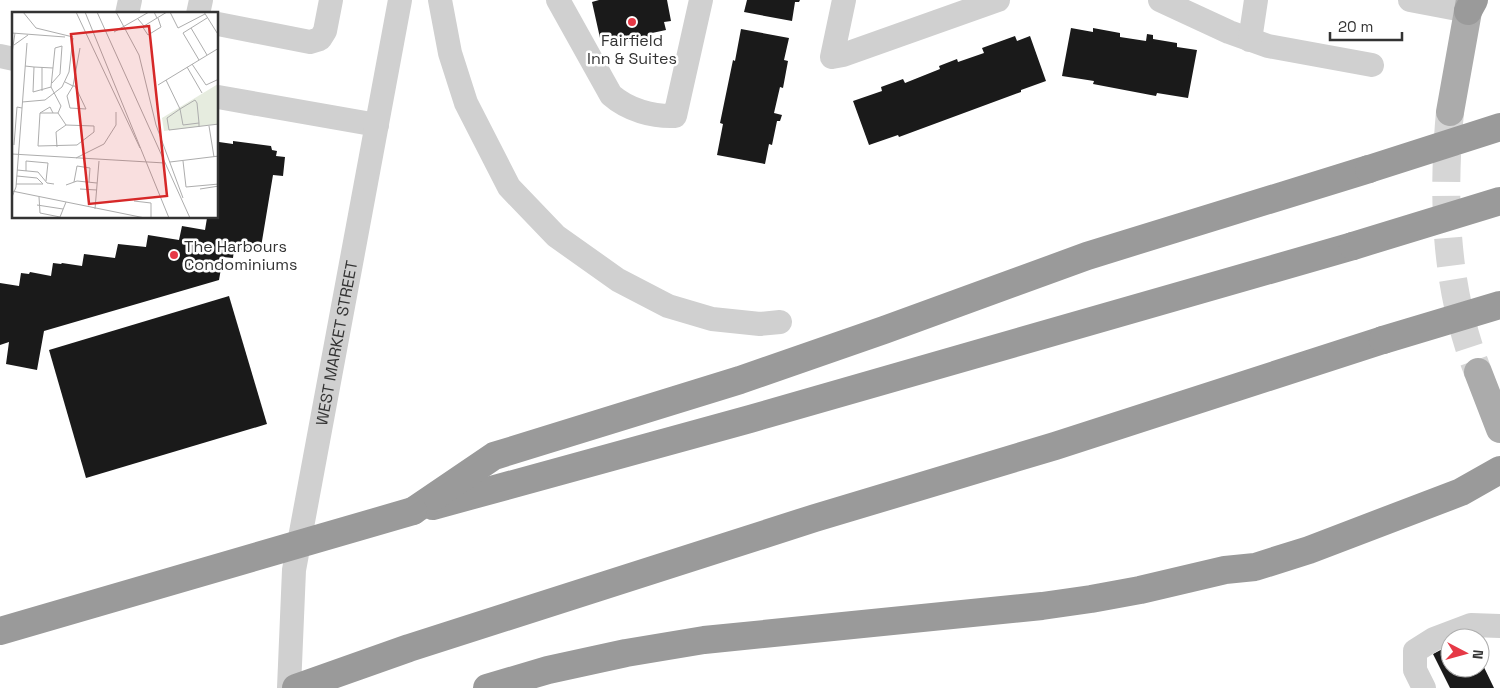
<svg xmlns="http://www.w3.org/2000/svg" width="1500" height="688" font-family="'Space Grotesk',sans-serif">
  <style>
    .building { fill: #1a1a1a }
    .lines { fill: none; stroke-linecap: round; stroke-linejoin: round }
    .major-tunnel { stroke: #d6d6d6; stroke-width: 28; stroke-dasharray: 28 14; stroke-linecap: butt }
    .minor { stroke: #d0d0d0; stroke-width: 24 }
    .major { stroke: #ababab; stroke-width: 28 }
    .highway { stroke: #9a9a9a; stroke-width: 28 }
    .highway-bridge { stroke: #9a9a9a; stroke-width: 28 }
    .poi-dot { fill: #e63946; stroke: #fff; stroke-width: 2 }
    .labels { text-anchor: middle; stroke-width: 5; stroke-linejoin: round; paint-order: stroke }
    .poi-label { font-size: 16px; fill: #333; stroke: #fff }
    .street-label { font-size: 16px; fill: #333; stroke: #fff }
    .inset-road { fill: none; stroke: #adadad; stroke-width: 1 }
    .view { fill: #d62828; fill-opacity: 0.15; stroke: #d62828; stroke-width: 2.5 }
    .inset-edge { fill: none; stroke: #333; stroke-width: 2.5 }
  </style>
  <rect width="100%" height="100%" fill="#fff"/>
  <g class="building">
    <path d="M599,0H667L671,21L664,22L666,30L652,33L653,36L625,42L624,39L611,42L609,33L600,38L592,2Z"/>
    <path d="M747,0H800L799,2H795L792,21L744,12Z"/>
    <path d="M1071,28L1093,32V28L1120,33V37L1146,41L1147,34L1153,35V39L1177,43V47L1197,50L1188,98L1157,93L1156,96L1093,84L1094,81L1062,76Z"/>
    <path d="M741,29L789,38L784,60L788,61L783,88L780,87L774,113L782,115L780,121H777L772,145L769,144L765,164L717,155L723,124L720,123L733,60L735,61Z"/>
    <path d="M1015,36L1017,41L1030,36L1046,81L1021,90V92L899,137L898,135L869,145L853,101L882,91L881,87L903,79L905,83L940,69L939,66L957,59L958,62L984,53L982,48Z"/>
    <path d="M233,141L271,146L272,150L277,151L276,156L285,157L283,176L273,175L260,253L234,249L233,258L223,257L219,280L44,331L37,370L6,364L9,342L0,345V283L19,286L21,273L29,274L30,272L51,276L53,263L61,264L62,263L82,266L84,254L115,258L118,244L146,247L148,235L179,240L182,226L205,230L207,218H218V153L219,142L233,144Z"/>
    <path d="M229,296L267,424L86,478L49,350Z"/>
    <path d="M1450,645V668H1480V659L1494,688H1450L1433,654Z"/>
  </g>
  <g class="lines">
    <path class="major-tunnel" d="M1450,112C1442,199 1445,289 1478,372"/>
    <g class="minor">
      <path d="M440,0L450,53L466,103L509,187L556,236L618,280L668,306L712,319L760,324L780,322"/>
      <path d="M558,0L611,95C628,110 653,117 675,116L701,0"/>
      <path d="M844,0L832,57L843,55L998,0"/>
      <path d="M1160,0L1229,32L1268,46L1372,65"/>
      <path d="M1410,0L1468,11"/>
      <path d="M127,14L130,0"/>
      <path d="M198,14L201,0"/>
      <path d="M218,24L310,42L320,39L325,31L331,0"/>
      <path d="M1250,40L1256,0"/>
      <path d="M0,56L14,59"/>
      <path d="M218,97L377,125"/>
      <path id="s1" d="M289,688L294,570L400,0"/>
      <path d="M1424,688L1415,670V651L1434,639L1471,625L1500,626"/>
    </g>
    <g class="major">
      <path d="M1450,112L1470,0"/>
      <path d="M1478,372L1500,429"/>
    </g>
    <g class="highway">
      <path d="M1468,11L1474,0"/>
      <path d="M433,506L750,419L1353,246"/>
      <path d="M413,511L494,456L740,380L884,330L1087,256L1369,169"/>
      <path d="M296,688L409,648L815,518L1055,446L1383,340"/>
      <path d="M487,688L548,670L626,653L704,640L1042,606L1091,599L1140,590L1225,570L1255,567L1309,550L1461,492L1500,470"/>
    </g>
    <g class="highway-bridge">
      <path d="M1369,169L1500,127"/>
      <path d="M1353,246L1500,201"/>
      <path d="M1383,340L1500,305"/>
      <path d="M0,631L413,511"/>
    </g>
  </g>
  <g class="poi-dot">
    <circle cx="632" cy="22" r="5"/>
    <circle cx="174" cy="255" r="5"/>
  </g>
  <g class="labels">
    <g class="poi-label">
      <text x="632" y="46">Fairfield<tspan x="632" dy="18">Inn &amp; Suites</tspan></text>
      <text x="184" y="252" text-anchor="start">The Harbours<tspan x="184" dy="18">Condominiums</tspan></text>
    </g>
    <g class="street-label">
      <text dy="6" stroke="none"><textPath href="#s1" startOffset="349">WEST MARKET STREET</textPath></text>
    </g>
  </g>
  <g transform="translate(12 12)">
    <rect width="206" height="206" fill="#fff"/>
    <path d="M206,72V112L152,119L150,106Z" fill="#e6ecdf"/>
    <path class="inset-road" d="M11,0L24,16L61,25M64,0L128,136M73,0L157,206M85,0L178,206M104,0L112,15M142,0L145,6L155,0M158,0L166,16L193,2M192,0L207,24M126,7L132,14L145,6M130,14L136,23L149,15L146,6M112,15L127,43L144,113L171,186M179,16L195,43M102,20L137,0M0,21L53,25M2,33L16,23M0,41L3,21M187,48L171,21L195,6M180,52L194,73L207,67M13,54L22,55L21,80L39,75M22,55L41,56M175,55L190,81M154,68L168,97L155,106L157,118L207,112M53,70L61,74H63L64,76L74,97L58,96L55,84L61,74L68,36M40,71L48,62L50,34L43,36L39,75L49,94L46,101L54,113L82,114V120L65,133L26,134L28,101H46M146,73L207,36M30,79V55M10,90L33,88L50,75L57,60L61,26M28,101L38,95L41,101M187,111L171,113L168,97L183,88L185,91L187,111V115M197,114L202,145M2,133L5,95L10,96M45,135L44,120L54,113M0,142L153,151M64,146L92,132L104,113V100M171,149L174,175L207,172M158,150L207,144M5,158L26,160L35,171L42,172M14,159V149L36,151L34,169M62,170L65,154L78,156L77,170M4,172H31L25,166L5,164M54,173L65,169L85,171M68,177L85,178M188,177L207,174M0,179L133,206M0,185L4,175L15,31M27,185L28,201L48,205L54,190M122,189L139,191V206M25,193L51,197M83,197L87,149"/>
    <path class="view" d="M137,14L155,184L77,192L59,22Z"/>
    <rect width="206" height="206" class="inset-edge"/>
  </g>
  <g transform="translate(1465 653) rotate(96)"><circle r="24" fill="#ffffff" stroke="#adadad"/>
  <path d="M0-4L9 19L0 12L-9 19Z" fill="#e63946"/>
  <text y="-8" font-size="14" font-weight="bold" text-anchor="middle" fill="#333333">N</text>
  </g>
  <path d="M1330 32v8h72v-8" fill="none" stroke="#333333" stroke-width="2.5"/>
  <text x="1338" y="32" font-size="15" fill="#333333" stroke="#ffffff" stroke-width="4" paint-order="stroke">20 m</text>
</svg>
